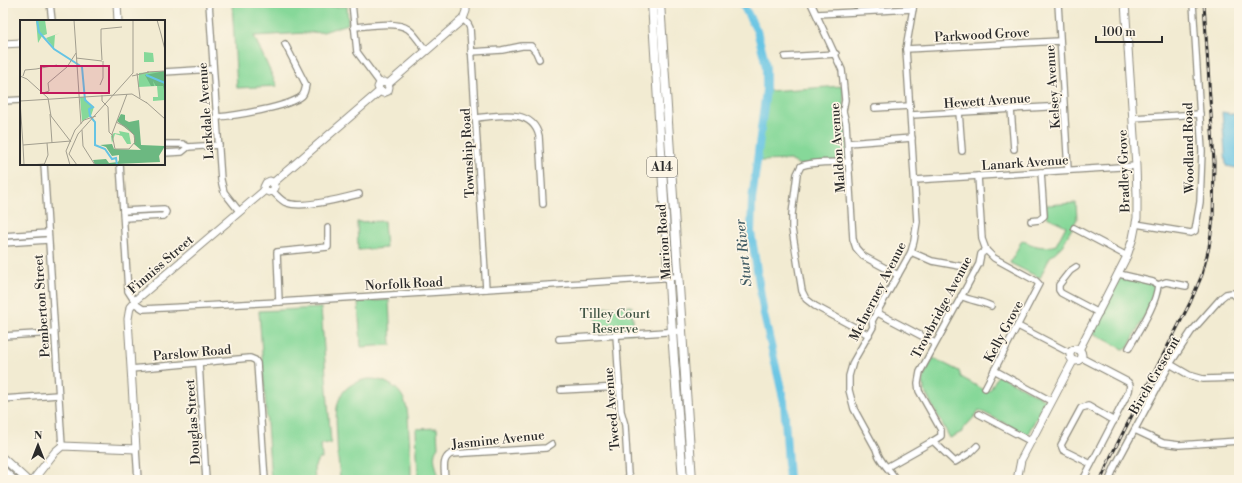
<svg xmlns="http://www.w3.org/2000/svg" width="1242" height="483" font-family="'Libre Bodoni',serif">
  <style>
    .green { fill: #86d899; stroke: #588262 }
    .water { fill: #66c4e4; stroke: #487888 }
    .lines { fill: none; stroke-linecap: round; stroke-linejoin: round }
    .river { stroke: #66c4e4; stroke-width: 8 }
    .street-casing { stroke: #8e8b7e; stroke-width: 8 }
    .secondary-casing { stroke: #8e8b7e; stroke-width: 9 }
    .primary-casing { stroke: #8e8b7e; stroke-width: 10 }
    .street { stroke: #fff; stroke-width: 5.5 }
    .secondary { stroke: #fff; stroke-width: 7 }
    .primary { stroke: #fff; stroke-width: 8 }
    .rail-casing { stroke: #2b2b2b; stroke-width: 3 }
    .rail { stroke: #fcf5e5; stroke-width: 1.5; stroke-dasharray: 4.5; stroke-linecap: butt }
    .labels { text-anchor: middle; stroke-width: 3.5; stroke-linejoin: round; paint-order: stroke }
    .shield { fill: #fcf5e5; stroke: #6a6863; stroke-width: 1 }
    .shield-label { font-size: 12px; font-weight: bold; fill: #2b2b2b }
    .street-label { font-size: 13px; fill: #2b2b2b; stroke: #fcf5e5 }
    .park-label { font-size: 13px; fill: #425646; stroke: #fcf5e5 }
    .water-label { font-size: 14px; font-style: italic; fill: #3d5962; stroke: #fcf5e5 }
    .inset-river { fill: none; stroke: #66c4e4; stroke-width: 2 }
    .inset-road { fill: none; stroke: #a29e8f; stroke-width: 1 }
    .view { fill: #c2185b; fill-opacity: 0.15; stroke: #c2185b; stroke-width: 2 }
    .inset-edge { fill: none; stroke: #2b2b2b; stroke-width: 2 }
  </style>
  <rect width="100%" height="100%" fill="#fcf5e5"/>
  <filter id="ink" filterUnits="userSpaceOnUse"><feTurbulence type="fractalNoise" baseFrequency=".025" numOctaves="2"/><feDisplacementMap in="SourceGraphic" scale="8" xChannelSelector="R" yChannelSelector="G"/><feConvolveMatrix kernelMatrix="1 2 1 2 8 2 1 2 1" color-interpolation-filters="sRGB"/></filter>
  <filter id="wash" filterUnits="userSpaceOnUse"><feTurbulence type="fractalNoise" baseFrequency=".012" numOctaves="4" result="noise"/><feDisplacementMap in="SourceGraphic" scale="16" xChannelSelector="R" yChannelSelector="G"/><feGaussianBlur stdDeviation="0.9" result="paint"/><feColorMatrix in="noise" values="0 0 0 0 0 0 0 0 0 0 0 0 0 0 0 0 0 1.4 0 .05"/><feComposite in="paint" operator="in"/></filter>
  <g filter="url(#wash)">
    <rect width="100%" height="100%" fill="#f2ebd2"/>
    <g class="green">
      <path d="M232,3H319L320,7L347,6L348,24L323,32L254,36L277,86L237,88Z"/>
      <path d="M843,86L848,160L800,165L790,160L759,161L768,91Z"/>
      <path d="M1076,203L1077,219L1062,246L1050,257L1040,278L1010,263L1022,240C1033,246 1043,249 1056,245L1066,226L1047,217L1046,205Z"/>
      <path d="M384,221L386,248L358,250L357,222Z"/>
      <path d="M1121,276L1157,285L1156,293L1128,348L1123,349L1091,332Z"/>
      <path d="M389,300L391,345L361,347L358,302Z"/>
      <path d="M632,306L634,333L597,335L596,308Z"/>
      <path d="M321,308L331,443L321,444L322,459H318L314,468L315,480H271L259,311Z"/>
      <path d="M933,358L959,371L961,377L986,391L990,390L998,375L1046,400L1027,435L979,410L976,415L962,430V432L950,438L924,390L923,378Z"/>
      <path d="M368,379C376,379 382,380 389,384C409,394 408,415 409,435C410,448 411,460 411,472V480H340C339,466 337,451 337,437C335,409 334,385 368,379Z"/>
      <path d="M437,428L438,447C430,456 438,469 439,480H418L416,429Z"/>
    </g>
    <path class="water" d="M1222,112L1239,115V156L1237,168L1226,166Z"/>
    <g class="lines">
      <path class="river" d="M742,3L757,31L764,57L766,68V90L752,200L751,232L764,315L784,402L789,480"/>
    </g>
  </g>
  <g filter="url(#ink)">
    <g class="lines">
      <g class="street-casing">
        <g id="street">
          <path d="M50,3L52,21"/>
          <path d="M209,3L221,180L224,192L239,211"/>
          <path d="M352,3L357,52L380,83"/>
          <path d="M811,3L842,70L845,100L843,111L846,123L853,239L856,248L863,256L898,275"/>
          <path d="M1058,3L1068,170"/>
          <path d="M817,14L913,9"/>
          <path d="M463,19L468,24L470,28L486,289"/>
          <path d="M354,27C368,26 396,21 408,29C415,34 421,44 426,51"/>
          <path d="M906,49L1060,41"/>
          <path d="M471,52L502,50L522,46H531L536,52L539,59"/>
          <path d="M785,57L836,54"/>
          <path d="M164,72L213,69"/>
          <path d="M3,101L21,100"/>
          <path d="M875,108L910,106"/>
          <path d="M1011,109L1014,149"/>
          <path d="M959,112L962,151"/>
          <path d="M911,115L1064,106"/>
          <path d="M217,117C234,116 289,107 302,96C305,93 305,89 306,85L285,44"/>
          <path d="M475,118C497,116 532,107 539,136L543,204"/>
          <path d="M1133,118L1200,114"/>
          <path d="M848,143L912,138"/>
          <path d="M164,144H183L188,147"/>
          <path d="M164,153L182,152L188,147L219,145"/>
          <path d="M849,162C834,163 815,161 801,166L797,174L792,214V229L802,291L806,299L815,306L869,335"/>
          <path d="M44,164L62,446"/>
          <path d="M120,164L128,291L137,305L143,309L279,302L677,277"/>
          <path d="M978,176L982,239L986,250L994,258L1036,281L1039,284L985,388"/>
          <path d="M915,180L1136,166"/>
          <path d="M272,191C277,195 281,201 287,203C303,209 343,198 359,194"/>
          <path d="M123,211L164,209L166,212L164,216L124,218"/>
          <path d="M1031,221L1039,220L1044,216L1041,172"/>
          <path d="M1136,224L1191,233L1195,231L1200,202L1202,151L1193,3"/>
          <path d="M1074,228L1127,256"/>
          <path d="M3,236L48,233"/>
          <path d="M3,243L48,240"/>
          <path d="M911,252L932,261L965,267"/>
          <path d="M1076,267L1070,271L1059,285V290L1061,293L1099,313"/>
          <path d="M1119,274L1153,282L1158,285C1156,306 1139,330 1129,348"/>
          <path d="M1158,285L1166,282L1186,286"/>
          <path d="M961,296C971,301 981,301 991,306"/>
          <path d="M279,302L277,252L328,247V228"/>
          <path d="M876,312L935,343"/>
          <path d="M1018,326L1070,353"/>
          <path d="M616,335L621,411L625,425L628,475L631,480"/>
          <path d="M3,336L54,333"/>
          <path d="M559,339L681,331"/>
          <path d="M1082,358L1128,382L1130,385L1129,391L1083,480"/>
          <path d="M199,363L206,480"/>
          <path d="M1170,364L1189,375L1203,379L1239,378"/>
          <path d="M131,369L250,358L255,360L257,363L265,480"/>
          <path d="M994,370L1051,401"/>
          <path d="M561,390L620,387"/>
          <path d="M3,399L58,395"/>
          <path d="M979,414L1030,441"/>
          <path d="M1135,430L1163,443L1179,445L1239,441"/>
          <path d="M933,441L941,436V430L919,391L918,383L920,372L979,264L981,254L986,250"/>
          <path d="M136,449L138,480"/>
          <path d="M1091,464L1063,450L1061,445L1081,408L1088,406L1114,421"/>
          <path d="M887,467L933,441L955,462L970,453L977,446"/>
          <path d="M445,480C445,471 441,459 451,454L546,448L552,444"/>
          <path d="M896,480C890,469 879,462 876,449L854,409L849,390V376L853,362L873,327L872,321L911,252L914,241L917,222L906,49L914,3"/>
          <path d="M1109,480L1115,466L1170,364L1191,332L1221,298L1226,294L1232,293L1239,299"/>
        </g>
      </g>
      <g class="secondary-casing">
        <g id="secondary">
          <path d="M117,3L118,21"/>
          <path d="M3,44L21,43"/>
          <path d="M388,84L463,19L466,11V3"/>
          <path d="M380,91L378,87L380,83L384,82L388,84"/>
          <path d="M380,91L383,93L388,91L389,87L388,84"/>
          <path d="M273,183L380,91"/>
          <path d="M265,190L269,192L272,191L275,188L273,183"/>
          <path d="M265,190L264,187L266,183L270,181L273,183"/>
          <circle cx="1076" cy="355" r="6"/>
          <path d="M1079,350L1127,256L1133,238L1137,218V195L1136,166L1125,3"/>
          <path d="M3,458L27,480"/>
          <path d="M3,470L14,480"/>
          <path d="M33,480L55,452L62,446L136,449L128,319L130,307L138,298L265,190"/>
          <path d="M1018,480V475L1021,460L1073,361"/>
        </g>
      </g>
      <g class="primary-casing">
        <g id="primary">
          <path d="M652,3L672,332L683,480"/>
          <path d="M660,3L692,480"/>
        </g>
      </g>
      <use href="#street" class="street"/>
      <use href="#secondary" class="secondary"/>
      <use href="#primary" class="primary"/>
      <g class="rail-casing">
        <path id="rail" d="M1101,480L1111,456L1190,303L1202,275L1209,247L1213,219L1214,162L1204,3"/>
      </g>
      <use href="#rail" class="rail"/>
    </g>
  </g>
  <g class="labels">
    <rect class="shield" x="647" y="157" width="30" height="20" rx="3"/>
    <g class="shield-label">
      <text x="662" y="171">A14</text>
    </g>
    <g class="street-label">
      <text transform="translate(982 34) rotate(-3)" y="5">Parkwood Grove</text>
      <text transform="translate(1052 87) rotate(-94)" y="5">Kelsey Avenue</text>
      <text transform="translate(987 100) rotate(-4)" y="5">Hewett Avenue</text>
      <text transform="translate(205 111) rotate(-94)" y="5">Larkdale Avenue</text>
      <text transform="translate(837 148) rotate(-94)" y="5">Maldon Avenue</text>
      <text transform="translate(1188 148) rotate(-91)" y="5">Woodland Road</text>
      <text transform="translate(467 153) rotate(-93)" y="5">Township Road</text>
      <text transform="translate(1025 162) rotate(-4)" y="5">Lanark Avenue</text>
      <text transform="translate(1123 171) rotate(-92)" y="5">Bradley Grove</text>
      <text transform="translate(663 242) rotate(-94)" y="5">Marion Road</text>
      <text transform="translate(160 264) rotate(-41)" y="5">Finniss Street</text>
      <text transform="translate(404 283) rotate(-3)" y="5">Norfolk Road</text>
      <text transform="translate(877 291) rotate(-63)" y="5">McInerney Avenue</text>
      <text transform="translate(41 306) rotate(-94)" y="5">Pemberton Street</text>
      <text transform="translate(941 307) rotate(-62)" y="5">Trowbridge Avenue</text>
      <text transform="translate(1003 331) rotate(-62)" y="5">Kelly Grove</text>
      <text transform="translate(192 352) rotate(-5)" y="5">Parslow Road</text>
      <text transform="translate(1154 375) rotate(-60)" y="5">Birch Crescent</text>
      <text transform="translate(611 409) rotate(-95)" y="5">Tweed Avenue</text>
      <text transform="translate(192 422) rotate(-94)" y="5">Douglas Street</text>
      <text transform="translate(498 439) rotate(-6)" y="5">Jasmine Avenue</text>
    </g>
    <g class="park-label">
      <text x="615" y="318">Tilley Court<tspan x="615" dy="15">Reserve</tspan></text>
    </g>
    <g class="water-label">
      <text transform="translate(743 253) rotate(-96)" y="5">Sturt River</text>
    </g>
  </g>
  <g transform="translate(20 20)">
    <rect width="145" height="145" fill="#f2ebd2"/>
    <path d="M16,0H25L27,14L22,16L18,23ZM40,13L35,15L34,28L26,18ZM124,32L133,33L134,42H124ZM145,51V80L133,81V77H138L137,66L118,67L119,53ZM60,77H65L68,83L74,87L71,96L62,101ZM99,111L109,113L111,124H107L102,116L95,114L92,123L91,116L94,113L100,114Z" fill="#86d899"/>
    <path d="M145,51V74L143,66H136L133,61L134,66H131L125,55ZM101,94L105,95V100L109,102L119,100L121,125L145,126L139,136L140,142L75,145L73,140L86,139L89,143L98,142L99,140V135L92,136L86,127L80,125L92,124L94,129L121,130L114,124V115L97,101Z" fill="#6cb881"/>
    <path class="inset-river" d="M17,0L19,12L34,29L62,47L65,80L73,87L69,89L70,96L75,102V125L85,129L92,139L96,138L97,145M126,55L145,63"/>
    <path class="inset-road" d="M54,0L61,104M137,0L141,14M141,14L145,30M81,22V9L102,7M81,22L82,40M56,38L82,41M16,49L37,45M127,52L145,51M117,53L120,78M0,56L7,59L28,78L31,96L51,122M3,56L5,50L16,49M112,56L129,52M80,65L83,58V41M23,73L29,71L28,63L47,47L56,33M82,75V81L88,87L89,112L92,115M0,81L112,74L127,83M0,81L3,125M126,82L145,99M30,94L32,123M62,110L63,126L75,145M92,114L95,129H109L115,122L114,115L106,107L96,102M92,114L107,74M3,125L51,121M3,125L4,145M8,145L25,144M24,145L28,135L27,123M50,145L46,131L55,110L64,100L76,96M57,145L49,134L58,114L113,53V0"/>
    <path class="view" d="M21,46H89V73H21Z"/>
    <rect width="145" height="145" class="inset-edge"/>
  </g>
  <rect width="1242" height="483" fill="none" stroke="#fcf5e5" stroke-width="16"/>
  <g transform="translate(38 445)" stroke="#fcf5e5" stroke-width="3" paint-order="stroke">
  <path d="M0-3L7 15L0 10L-7 15Z" fill="#2b2b2b"/>
  <text y="-6" font-size="11" font-weight="bold" text-anchor="middle" fill="#2b2b2b">N</text>
  </g>
  <path d="M1096 36v6h66v-6" fill="none" stroke="#2b2b2b" stroke-width="2"/>
  <text x="1102" y="36" font-size="12" fill="#2b2b2b" stroke="#fcf5e5" stroke-width="3" paint-order="stroke">100 m</text>
</svg>
